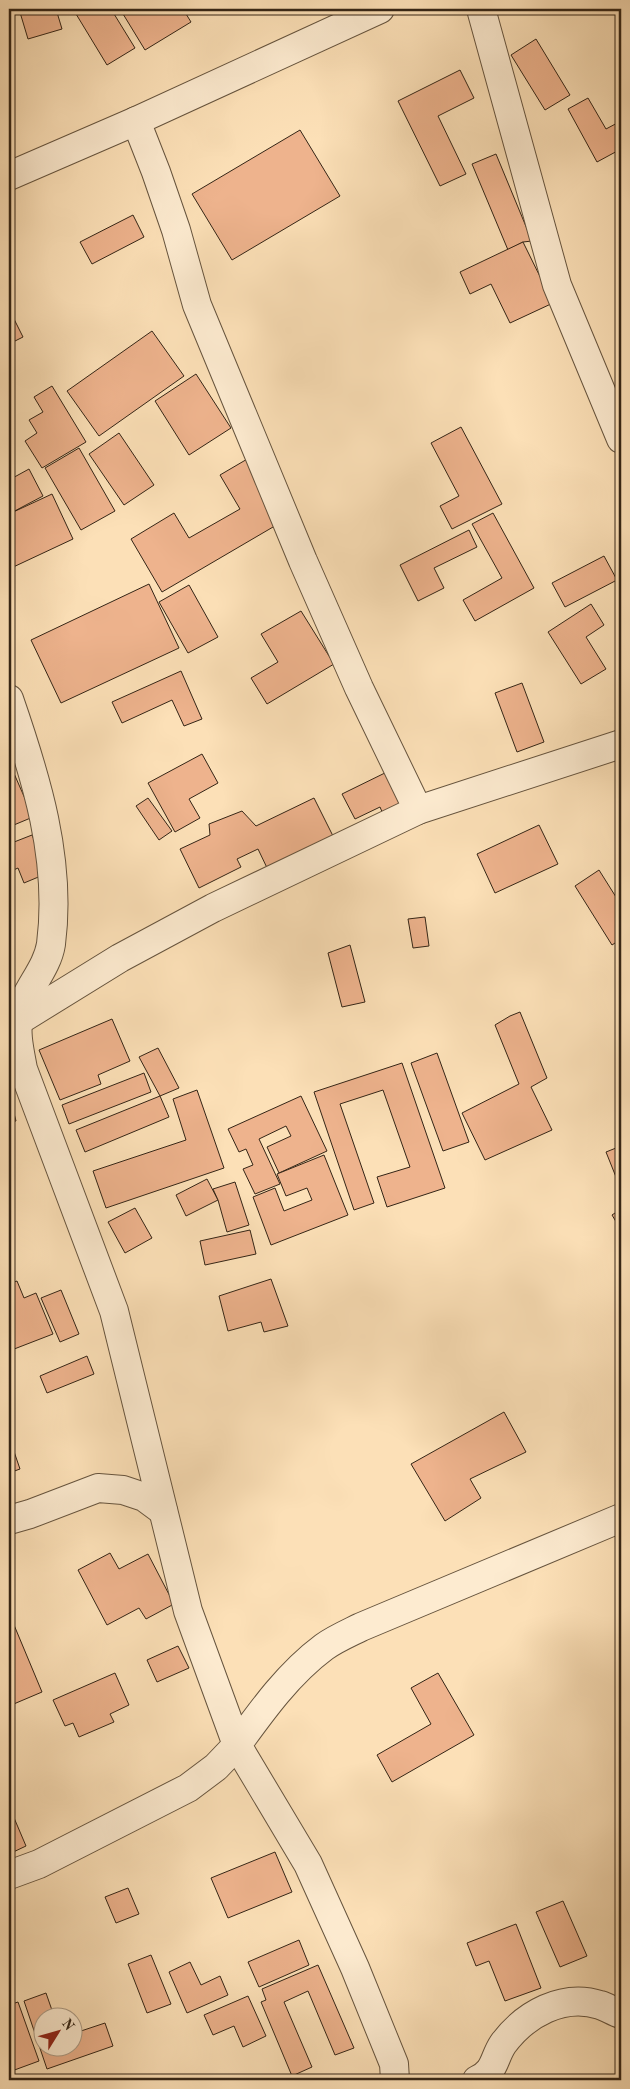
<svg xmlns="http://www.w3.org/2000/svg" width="630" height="2089" font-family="'Old Standard TT',serif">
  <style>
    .building { fill: #eeb38d; stroke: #342516 }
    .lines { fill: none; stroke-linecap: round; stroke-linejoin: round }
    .minor-casing { stroke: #66543e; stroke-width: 30 }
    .tertiary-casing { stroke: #66543e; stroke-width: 30 }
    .minor { stroke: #fdebd0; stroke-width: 28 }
    .tertiary { stroke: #fdebd0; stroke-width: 28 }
  </style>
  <rect width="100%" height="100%" fill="#fce0b7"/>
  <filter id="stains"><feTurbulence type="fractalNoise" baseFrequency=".004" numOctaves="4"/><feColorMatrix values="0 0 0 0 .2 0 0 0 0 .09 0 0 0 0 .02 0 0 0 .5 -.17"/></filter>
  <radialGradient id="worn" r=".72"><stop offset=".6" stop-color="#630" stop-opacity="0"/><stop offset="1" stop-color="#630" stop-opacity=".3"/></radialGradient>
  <g class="building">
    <path d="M19,9H56L62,29L28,39Z"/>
    <path d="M73,9H111L135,48L107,65Z"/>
    <path d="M120,9H183L191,22L145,50Z"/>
    <path d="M536,39L570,95L545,110L511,55Z"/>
    <path d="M460,70L474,98L438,116L466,174L440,186L398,101Z"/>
    <path d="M588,98L606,129L621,121V149L597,162L568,109Z"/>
    <path d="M300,130L340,196L232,260L192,194Z"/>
    <path d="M496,154L532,241L523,242L508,250L472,164Z"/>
    <path d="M133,215L144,237L92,264L80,242Z"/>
    <path d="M523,242L553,303L510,323L491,284L470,294L460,272Z"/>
    <path d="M9,309L23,337L9,344Z"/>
    <path d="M152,331L184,376L99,436L67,391Z"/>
    <path d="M196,374L231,428L189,455L155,401Z"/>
    <path d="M52,386L86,442L42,468L25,441L37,433L29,420L43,412L34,397Z"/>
    <path d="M461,427L502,504L452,529L440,506L459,496L431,443Z"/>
    <path d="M119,433L154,485L124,505L89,454Z"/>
    <path d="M79,448L115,511L81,530L45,468Z"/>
    <path d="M249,458L285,520L162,592L131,539L174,513L189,538L240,509L220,475Z"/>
    <path d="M29,469L43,496L9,514V480Z"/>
    <path d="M52,494L73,539L9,569V514Z"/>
    <path d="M493,513L534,588L475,621L463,600L502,578L472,524Z"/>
    <path d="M469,530L477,547L434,568L444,588L418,601L400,565Z"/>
    <path d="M604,556L617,580L565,607L552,583Z"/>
    <path d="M149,584L179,648L61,703L31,640Z"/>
    <path d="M189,585L218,637L188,653L159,602Z"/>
    <path d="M591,604L604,625L586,637L606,669L581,684L548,632Z"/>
    <path d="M301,611L334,664L267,704L251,678L278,662L261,634Z"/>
    <path d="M181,671L202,719L184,726L172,700L122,723L112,702Z"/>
    <path d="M522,683L544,742L517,752L495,693Z"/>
    <path d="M202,754L218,783L189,799L200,818L175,832L148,783Z"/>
    <path d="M9,762L33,817L9,827Z"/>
    <path d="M393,769L412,807L386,821L380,807L355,819L342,794Z"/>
    <path d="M148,798L172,831L159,840L136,806Z"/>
    <path d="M314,798L335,840L269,872L258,849L237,859L241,867L199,888L180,849L210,835L209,824L242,811L256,826Z"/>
    <path d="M539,825L558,864L495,893L477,854Z"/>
    <path d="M32,835L48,873L24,883L18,868L9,872V844Z"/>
    <path d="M599,870L621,905V939L612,945L575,886Z"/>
    <path d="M425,917L429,946L413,948L408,919Z"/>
    <path d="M350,945L365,1002L342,1007L328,953Z"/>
    <path d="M520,1012L547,1078L531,1087L552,1130L485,1160L462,1113L519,1084L495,1025L510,1016Z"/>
    <path d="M112,1019L130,1061L98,1075L101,1084L60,1100L39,1050Z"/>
    <path d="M158,1048L179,1088L160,1096L139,1057Z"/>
    <path d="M437,1053L469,1142L443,1151L411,1063Z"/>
    <path d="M402,1063L445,1188L387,1207L377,1177L410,1167L383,1090L340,1104L374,1203L354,1210L314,1092Z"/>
    <path d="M144,1073L151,1092L69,1124L62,1105Z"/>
    <path d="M197,1090L224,1168L106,1208L93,1171L186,1140L173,1099Z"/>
    <path d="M9,1094L16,1121L9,1122Z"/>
    <path d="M160,1096L169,1117L85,1152L76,1130Z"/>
    <path d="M301,1096L327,1151L279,1173L267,1147L291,1136L286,1126L259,1139L280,1184L255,1194L243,1169L253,1165L246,1149L239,1152L228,1129Z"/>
    <path d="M621,1146V1187H620L606,1152Z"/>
    <path d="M324,1155L348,1215L271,1245L253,1197L275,1188L284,1211L312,1200L307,1188L286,1196L277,1174Z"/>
    <path d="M207,1179L218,1200L186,1216L176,1195Z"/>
    <path d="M235,1182L249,1225L227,1232L218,1200L213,1189Z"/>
    <path d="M135,1208L152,1238L125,1253L108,1222Z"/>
    <path d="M621,1209V1230L612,1215Z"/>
    <path d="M250,1230L256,1254L205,1265L200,1241Z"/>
    <path d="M271,1279L288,1326L264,1332L261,1322L228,1331L219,1296Z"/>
    <path d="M17,1281L24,1298L36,1293L53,1334L9,1351V1284Z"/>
    <path d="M61,1290L79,1334L60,1342L41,1298Z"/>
    <path d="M87,1356L94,1374L47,1393L40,1376Z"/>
    <path d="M504,1412L526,1452L470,1479L481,1498L445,1521L411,1464Z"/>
    <path d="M9,1437L20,1469L9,1473Z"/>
    <path d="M110,1553L119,1569L148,1554L174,1604L146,1619L139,1608L107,1625L78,1570Z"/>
    <path d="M9,1613L42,1692L9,1706Z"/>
    <path d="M178,1646L189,1668L157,1682L147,1660Z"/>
    <path d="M115,1673L129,1705L110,1714L114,1722L79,1737L73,1723L65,1726L53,1700Z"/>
    <path d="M438,1673L474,1735L392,1782L377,1755L431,1724L411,1688Z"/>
    <path d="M9,1806L26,1846L9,1854Z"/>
    <path d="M275,1852L292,1892L228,1918L211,1878Z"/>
    <path d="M128,1888L139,1914L116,1923L105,1897Z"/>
    <path d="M563,1901L587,1956L560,1967L536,1912Z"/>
    <path d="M516,1924L541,1988L505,2001L489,1961L476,1966L467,1943Z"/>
    <path d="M299,1940L309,1965L259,1987L248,1962Z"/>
    <path d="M151,1955L171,2004L147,2013L128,1964Z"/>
    <path d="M190,1962L201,1985L220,1976L228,1995L187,2013L169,1972Z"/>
    <path d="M318,1965L354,2048L335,2055L308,1991L284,2002L312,2067L292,2076L261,2002L266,2000L262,1989Z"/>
    <path d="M46,1993L54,2016H42V2046H72V2034L105,2023L113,2046L47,2069L24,2001Z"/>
    <path d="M248,1996L266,2036L243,2047L234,2026L213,2035L204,2015Z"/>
    <path d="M18,2002L39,2061L9,2072V2005Z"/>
  </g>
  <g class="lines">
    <g class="minor-casing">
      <g id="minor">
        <path d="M481,9L557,285L621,439"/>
        <path d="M136,121L156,172L176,230L197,305L303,561L359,688L418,810"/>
        <path d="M9,699C36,777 62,860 51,944C47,970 24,991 19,1016C15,1033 20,1052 23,1069L114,1311L188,1611L237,1745L216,1767L188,1788L39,1864L9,1875"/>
        <path d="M13,1022L18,1021L120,958L213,908L418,810L621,744"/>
        <path d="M9,1520L30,1514L98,1488L123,1490L144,1497L163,1511"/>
        <path d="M395,2080L394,2064L355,1968L308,1864L237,1745C263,1709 289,1673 324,1647C335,1639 349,1633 361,1627L621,1518"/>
        <path d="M477,2080C496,2071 493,2059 503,2044C525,2014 563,1993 600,2005C607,2007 614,2012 621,2014"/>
      </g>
    </g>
    <g class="tertiary-casing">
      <path id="tertiary" d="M9,176L136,121L380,9"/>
    </g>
    <use href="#minor" class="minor"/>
    <use href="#tertiary" class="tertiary"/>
  </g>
  <rect width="630" height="2089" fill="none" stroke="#fce0b7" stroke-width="30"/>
  <rect x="10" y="10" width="610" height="2069" fill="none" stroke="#342516" stroke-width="2.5"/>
  <rect x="15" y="15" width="600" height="2059" fill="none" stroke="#342516"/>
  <g transform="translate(58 2032) rotate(53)"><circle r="24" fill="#fdebd0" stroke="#ad9c86"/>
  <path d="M0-4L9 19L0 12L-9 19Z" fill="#8f2418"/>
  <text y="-8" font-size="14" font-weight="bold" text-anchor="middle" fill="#342516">N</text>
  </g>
  <rect width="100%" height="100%" filter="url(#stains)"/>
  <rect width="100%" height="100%" fill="url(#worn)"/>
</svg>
